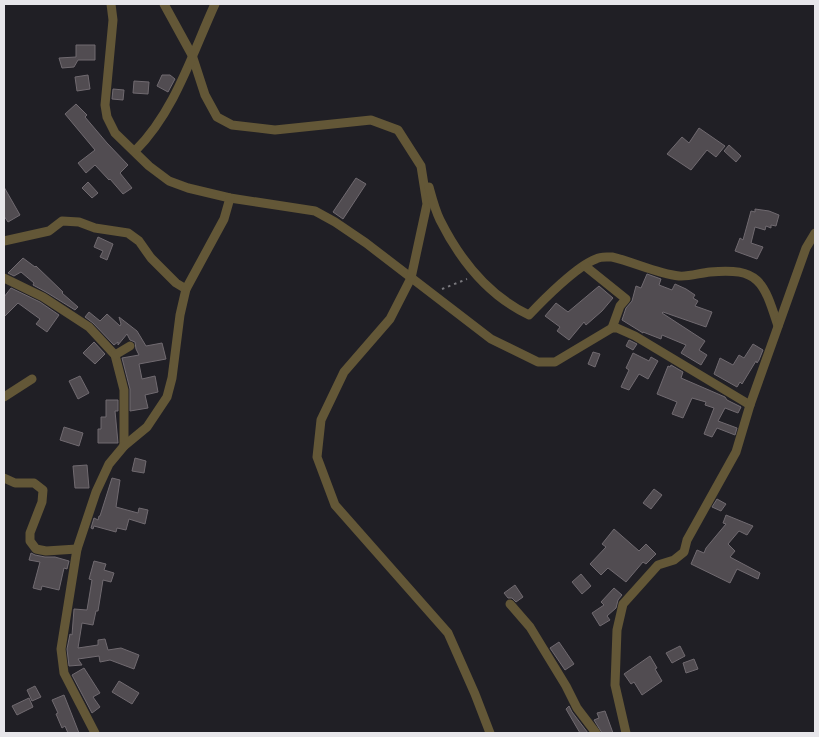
<svg xmlns="http://www.w3.org/2000/svg" width="819" height="737" font-family="'Fira Sans Condensed',sans-serif">
  <style>
    .building { fill: #514c51; stroke: #706a70 }
    .lines { fill: none; stroke-linecap: round; stroke-linejoin: round }
    .path { stroke: #7a797e; stroke-width: 2; stroke-dasharray: 2.5 4; stroke-linecap: butt }
    .street { stroke: #635737; stroke-width: 9 }
  </style>
  <rect width="100%" height="100%" fill="#201f25"/>
  <g class="building">
    <path d="M76,45H95V60H78L74,67L62,68L59,58L76,57Z"/>
    <path d="M88,75L90,89L77,91L75,77Z"/>
    <path d="M162,75H170L175,79L168,92L157,86Z"/>
    <path d="M134,81L149,82L148,94L133,93Z"/>
    <path d="M113,89L124,90L123,100L112,99Z"/>
    <path d="M76,104L87,115L85,117L107,143L128,165L120,173L132,188L123,194L110,179L109,180L95,165L86,173L78,163L95,150L65,114Z"/>
    <path d="M699,128L725,146L716,157L707,150L691,170L667,154L682,137L689,143Z"/>
    <path d="M729,145L741,156L736,162L724,151Z"/>
    <path d="M356,178L366,184L343,219L333,212Z"/>
    <path d="M88,182L98,193L92,198L82,188Z"/>
    <path d="M4,187L20,215L8,222L4,216Z"/>
    <path d="M755,209L769,211L779,215L776,226L771,225V228L766,226L765,230L755,227L751,243L763,247L757,259L735,251L740,238L743,240L751,211L755,212Z"/>
    <path d="M98,237L113,244L107,260L100,257L103,251L94,247Z"/>
    <path d="M23,258L35,267L36,266L63,292L62,293L78,307L75,310L46,292L33,285L34,283L21,272L14,276L8,273Z"/>
    <path d="M647,274L661,279L659,285L672,290L675,284L686,289L695,295L693,298L698,301L695,306L712,312L706,327L663,312L662,313L705,341L699,350L707,355L701,365L681,353L686,345L662,335L661,339L643,332V333L622,320L626,308L632,301L636,286L641,288Z"/>
    <path d="M599,286L613,298L602,311L586,325L584,322L569,340L557,331L560,327L545,316L556,303L568,312Z"/>
    <path d="M11,288L40,302L59,315L47,332L36,324L40,319L18,303L4,317V297Z"/>
    <path d="M89,312L100,321L107,314L120,326L121,324L119,317L137,331L146,346L162,343L166,359L139,364L142,379L155,376L158,392L145,395L148,408L130,411V389L122,358L139,355L136,349L135,342L130,340L127,334L118,345V342L114,345L93,323L85,317Z"/>
    <path d="M629,340L637,344L633,350L626,346Z"/>
    <path d="M94,342L105,354L95,364L83,353Z"/>
    <path d="M753,344L763,350L759,360L757,363L756,361L742,384L740,382L737,387L714,374L720,358L733,365L739,355L744,358Z"/>
    <path d="M593,352L600,354L595,367L588,364Z"/>
    <path d="M633,353L649,361L651,357L658,361L648,379L639,374L629,390L621,387L629,370L626,368Z"/>
    <path d="M671,365L683,372L681,378L725,397L727,400L741,407L738,413L725,408L718,421L737,428L735,435L717,428L712,437L704,434L714,408L705,405L706,402L692,398L683,418L672,414L677,402L657,394L668,366L670,367Z"/>
    <path d="M80,376L89,393L78,399L69,381Z"/>
    <path d="M106,400H118V411H115L118,443H98V429H101V417H106Z"/>
    <path d="M64,427L83,433L79,446L60,440Z"/>
    <path d="M135,458L146,461L144,473L132,471Z"/>
    <path d="M87,465L89,488H75L73,466Z"/>
    <path d="M112,478L120,480L116,507L138,513L139,508L148,510L145,524L129,519L126,530L117,528L116,532L94,526L93,529L91,528L94,518L98,520L99,516H100Z"/>
    <path d="M654,489L662,495L651,509L643,503Z"/>
    <path d="M717,499L726,504L721,511L712,507Z"/>
    <path d="M726,515L753,526L747,535L739,531L728,544L735,551L730,557L760,573L758,579L737,569L730,583L691,564L697,550L704,553L706,548L726,524L723,523Z"/>
    <path d="M614,529L639,551L646,544L656,554L646,564L643,562L626,582L608,568L601,575L590,564L606,547L602,544Z"/>
    <path d="M31,553L35,555L45,557H55L69,561L67,569L64,568L59,590L42,586L41,590L33,588L40,562L29,560Z"/>
    <path d="M94,561L106,564L104,570L114,573L111,582L103,580L98,611H96L93,625L82,623L78,648L98,645V640L105,639L108,650L121,648L139,655L134,669L110,660L100,662L99,656L78,659L82,665L69,666L67,649L70,634L72,635L74,609L87,610L92,580L89,579Z"/>
    <path d="M581,574L591,586L582,594L572,582Z"/>
    <path d="M515,585L523,597L516,602L512,598H508L504,593Z"/>
    <path d="M614,588L622,595L618,600L616,608L607,616L610,620L600,626L592,613L604,605L601,602Z"/>
    <path d="M559,642L574,664L565,670L550,648Z"/>
    <path d="M680,646L685,656L672,663L666,653Z"/>
    <path d="M650,656L657,668L655,669L662,681L642,695L634,682L631,684L624,674Z"/>
    <path d="M694,659L698,669L686,673L683,663Z"/>
    <path d="M84,668L100,693L93,697L100,707L92,713L72,675Z"/>
    <path d="M119,681L139,693L132,704L112,692Z"/>
    <path d="M35,686L41,697L32,701L27,690Z"/>
    <path d="M64,695L68,705L79,733H68L65,726L62,728L56,714L58,713L52,700Z"/>
    <path d="M29,698L33,707L17,715L12,706Z"/>
    <path d="M569,706L572,712L588,733H580L566,709Z"/>
    <path d="M605,711L613,733H602L594,720L599,718L597,713Z"/>
  </g>
  <g class="lines">
    <path class="path" d="M442,289L467,279"/>
    <g class="street">
      <path d="M111,4L113,20L105,105L107,117L115,133L149,166L169,181L188,188L230,198L315,211L335,222L366,243L491,339L538,362H555L612,328H617L635,336L750,405"/>
      <path d="M164,4L192,55L205,95L217,117L232,125L275,130L371,120L398,130L421,166L427,204L411,278L390,319L344,372L321,420L317,457L335,505L448,633L475,694L490,733"/>
      <path d="M135,151C175,111 192,54 215,4"/>
      <path d="M429,187C432,198 435,210 440,220C460,260 489,296 529,315C544,299 577,266 596,259C601,256 606,257 612,257C634,262 656,273 679,276C688,277 700,273 710,272C760,267 764,283 778,326"/>
      <path d="M4,241L49,231L62,221L79,222L95,228L128,233L139,241L151,258L176,283L186,289"/>
      <path d="M585,266L626,299L620,306L612,328"/>
      <path d="M4,278L43,297L89,327L115,355L124,390V446"/>
      <path d="M115,355L130,346"/>
      <path d="M4,397L32,379"/>
      <path d="M4,478L15,483H34L43,490L42,502L30,533V541L36,549L46,551L77,549"/>
      <path d="M510,604L530,627L566,686L577,708L596,733"/>
      <path d="M95,733L64,673L61,649L77,549L96,492L109,464L124,446L147,427L167,397L172,378L180,315L186,289L224,219L230,198"/>
      <path d="M626,733L615,685L617,630L623,604L658,565L674,560L684,552L687,540L736,452L750,405L806,248L815,233"/>
    </g>
  </g>
  <rect width="819" height="737" fill="none" stroke="#e7e6ea" stroke-width="10"/>
</svg>
